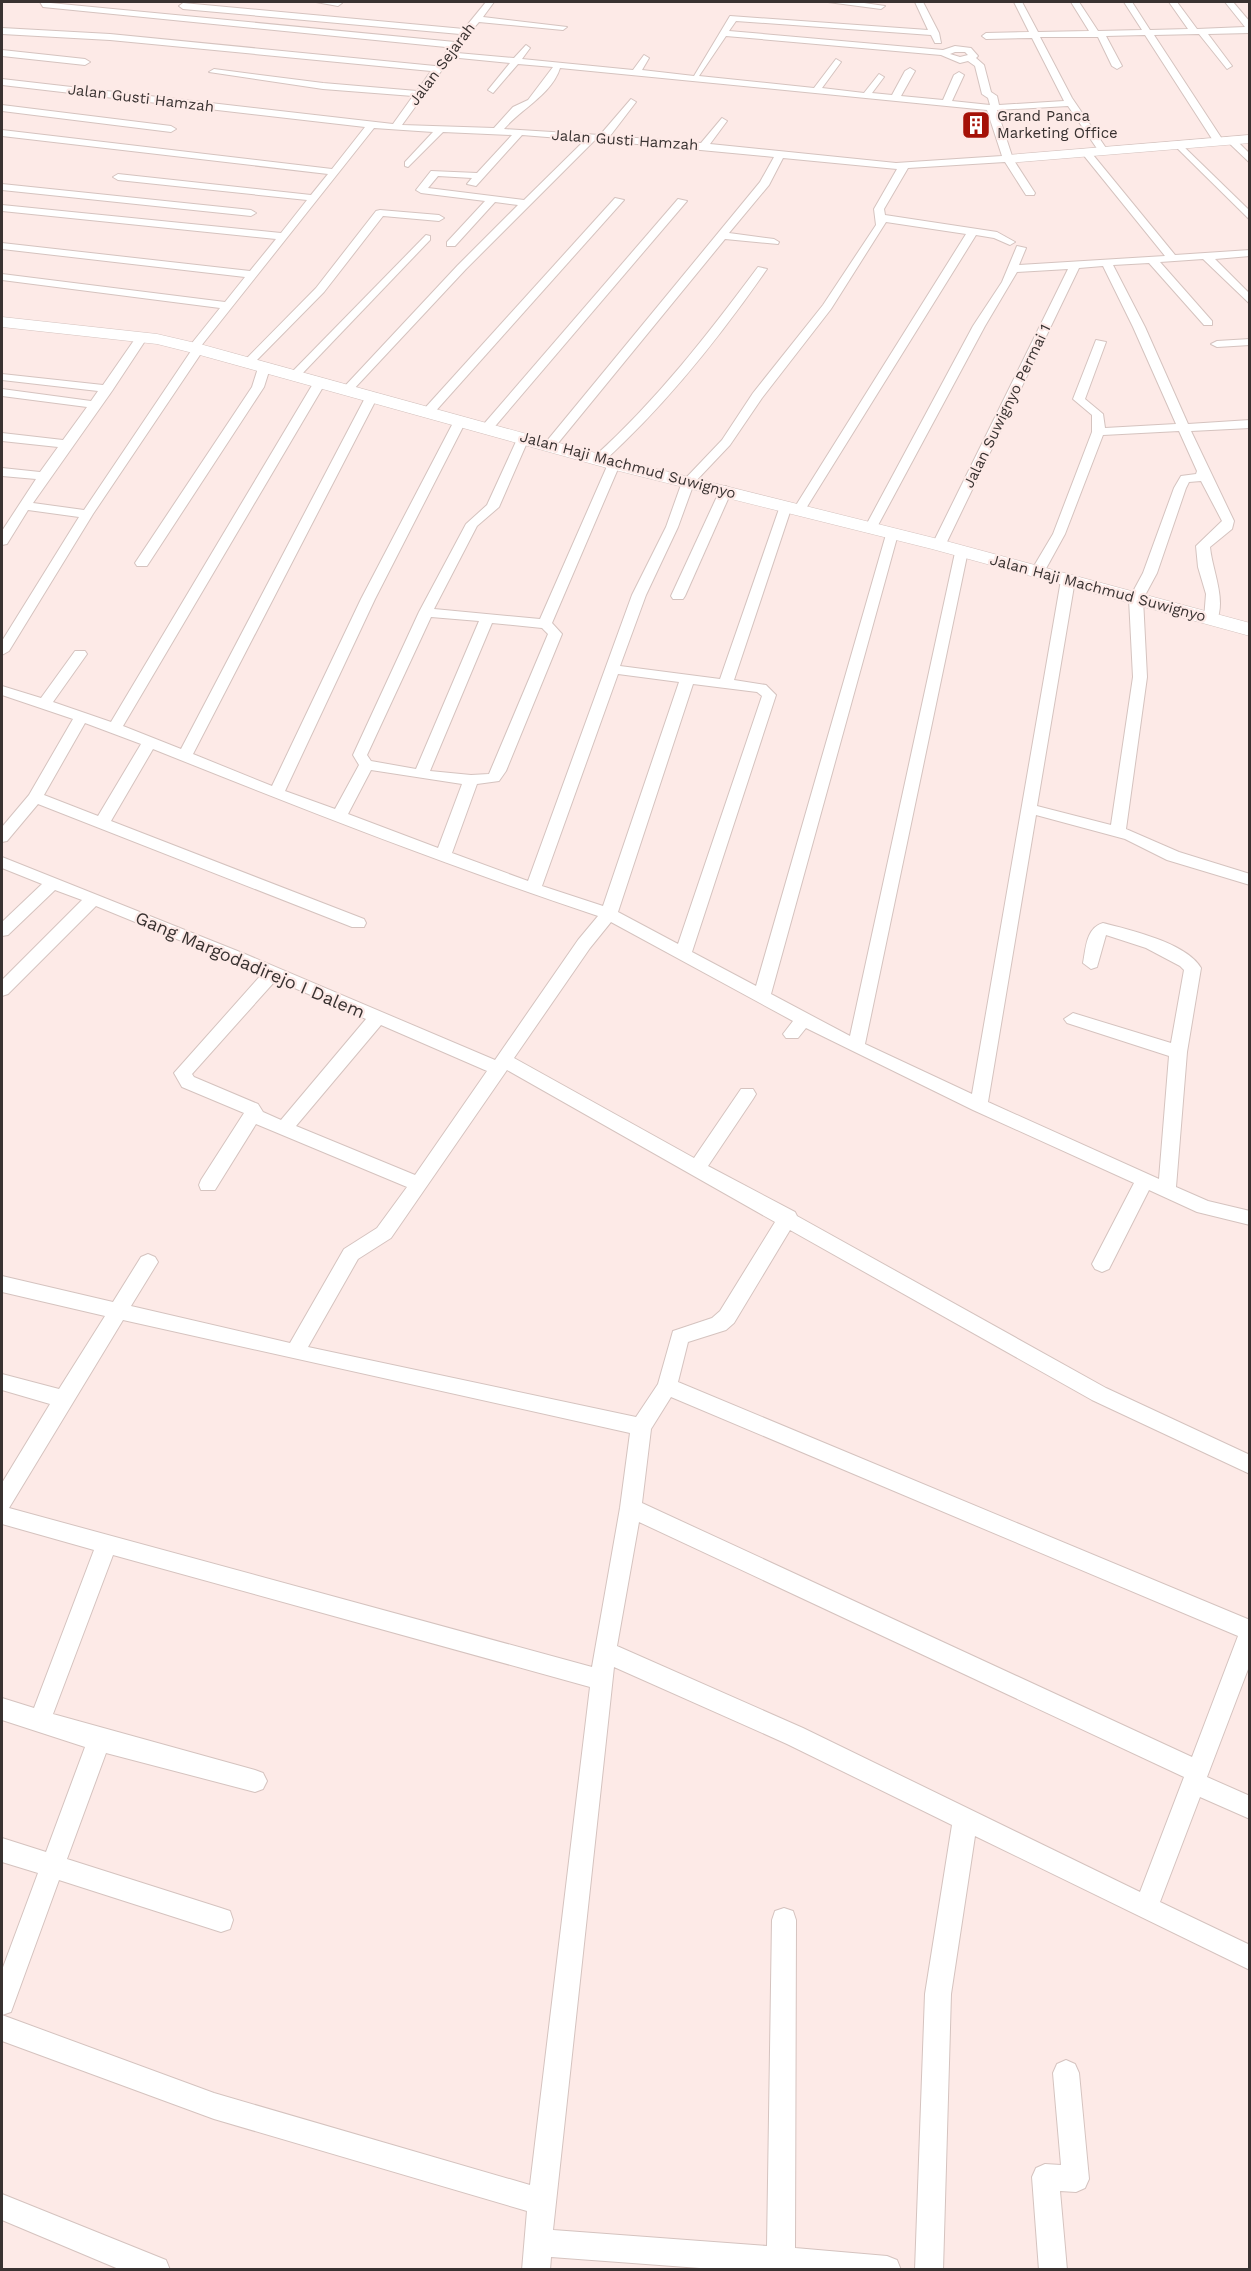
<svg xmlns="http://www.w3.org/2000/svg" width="1251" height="2271" font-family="'Work Sans',sans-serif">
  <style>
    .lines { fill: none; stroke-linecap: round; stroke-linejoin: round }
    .street-casing { stroke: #d5c3bf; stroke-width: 2 }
    .secondary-casing { stroke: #d5c3bf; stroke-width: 1 }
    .street { fill: #fff; fill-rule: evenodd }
    .secondary { fill: #fff; fill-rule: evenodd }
    .labels { text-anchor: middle; stroke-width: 4.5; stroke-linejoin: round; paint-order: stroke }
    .far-street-label { font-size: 15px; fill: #393231; stroke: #fdeae7 }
    .far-poi-label { font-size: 15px; fill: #393231; stroke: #fdeae7; text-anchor: start }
    .street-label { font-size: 18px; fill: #393231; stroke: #fdeae7 }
  </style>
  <rect width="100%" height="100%" fill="#fdeae7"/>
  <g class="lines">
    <g class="street-casing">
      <g id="street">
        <path d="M40,2L455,42L460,34L183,9L179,6L183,3L464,29L486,2H494L483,17L567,27L563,30L479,22L456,48L43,7Z"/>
        <path d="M316,2H341L342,3L338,6Z"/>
        <path d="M828,2H857L885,6L881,9Z"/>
        <path d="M915,2H923L939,33L941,43H935L931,35L736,21L729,31L943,50L955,46L971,48L978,56L976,58L984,65L991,92L997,96L999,105L1064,101L1032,38L986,39L982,36L986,33L1029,32L1014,2H1022L1038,32L1089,31L1071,2H1079L1098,31L1142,30L1124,2H1132L1150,30L1188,29L1169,2H1177L1197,29L1245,27L1225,2H1233L1250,22V33L1208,34L1232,66L1227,69L1199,34L1154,35L1224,142L1219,145L1214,142L1145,35L1106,36L1122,66L1117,69L1112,66L1098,37H1040L1072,98L1108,151L1106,153H1100L1068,106L997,110L1013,159L1035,193L1034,195H1026L1005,162L908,168L884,209L885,215L997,232L1015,242L1010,245L994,238L976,235L805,510L804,513H794L793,510L966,234L886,222L831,309L762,398L730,445L694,483L678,527L646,595L620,666L720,679L780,506L786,502L792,506L734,680L766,685L776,695L692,952L756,986L887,531H897L898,534L771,994L850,1036L956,548L961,547L968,551L865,1044L972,1094L1061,580L1068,576L1075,580L1037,806L1111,825L1133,677L1129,599L1143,573L1174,488L1181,476L1196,474L1197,471L1179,431L1103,435L1065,534L1043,574L1038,575L1031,571L1053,534L1092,432V415L1073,399L1096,340L1106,342L1085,399L1103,414L1105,428L1176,424L1133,327L1103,266L1079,268L944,548H934L932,545L1068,269L1017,272L985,326L876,529L870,533L864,529L973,326L1002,282L1017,246L1026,248L1019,265L1165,256L1081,152L1089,150L1175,255L1250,250V256L1215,259L1250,294V304L1203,259L1160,262L1212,321V325H1204L1149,263L1113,265L1145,327L1188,424L1250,420V428L1191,431L1234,521L1232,529L1210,547C1212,570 1227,600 1216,622H1206L1204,619L1206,594L1198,567L1196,546L1222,521L1201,481L1189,482L1186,488L1157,573L1143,599L1147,677L1126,829L1179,852L1250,874V885L1167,860L1125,839L1036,815L988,1102L1159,1179L1169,1056L1067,1023L1064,1019L1073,1013L1171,1043L1184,970L1180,966L1146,948L1106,935L1097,967L1091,969L1083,963C1086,948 1086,928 1103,923C1130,930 1187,943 1201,968L1187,1052L1176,1187L1208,1201L1250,1211V1225L1197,1212L1149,1190L1109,1269L1102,1272L1095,1269L1092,1264L1134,1183L973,1110L806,1028L798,1038H786L783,1034L793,1021L611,922L590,948L514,1058L694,1158L741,1089H753L756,1094L753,1099L708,1166L795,1212L797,1216L1106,1388L1250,1455V1474L1092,1400L790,1230L734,1323L726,1330L688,1342L678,1382L1250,1620V1664L1207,1777L1250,1796V1819L1200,1797L1160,1902L1250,1945V1970L975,1836L951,1994L943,2270H915L925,1994L952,1825L787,1744L614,1667L553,2230L767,2246L772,1920L775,1911L784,1908L793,1911L796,1920L795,2248L887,2256L897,2260L901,2270H727L551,2257L550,2270H522L527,2211L214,2119L2,2041V1970L38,1873L2,1862V1838L46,1852L85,1747L2,1720V1698L34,1708L94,1550L2,1524V1483L50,1404L2,1390V1374L59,1389L105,1316L2,1292V1276L113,1302L141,1257L148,1254L155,1257L158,1262L131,1306L290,1343L344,1249L377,1228L407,1187L256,1124L215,1190H201L199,1185L201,1180L244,1113L182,1087L174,1073L262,974L96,906L8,994L2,996V980L82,900L55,890L8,935L2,936V922L42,884L2,868V857L245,954L495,1060L578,940L598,916C448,866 300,808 153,749L111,821L364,919L366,923L364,927H352L38,804L7,841L2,842V827L29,795L73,719L2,695V686L41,698L75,651H85L87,654L53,702L111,722L314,382L324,380L326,382L123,726L181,749L366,396L376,393L378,396L193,754L272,786L361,599L454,421L464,418L466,421L375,599L285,791L335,809L359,765L353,755L419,612L466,524L487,505L519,435L529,438L499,507L477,526L434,609L540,619L608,464L610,461H618L620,464L552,623L562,634L506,771L499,781L477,784L452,853L528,881L632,595L666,527L682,482L722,440L753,393L823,305L876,225L874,209L897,169L783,158L769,185L729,233L774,239L779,242L778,244L725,239L554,448H546V442L760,182L774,157L595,140L466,269L352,391H344V387L458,265L518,205L495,202L455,246H447V242L485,201L421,193L416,190L431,171L477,173L512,135L443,132L408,167L405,166V162L433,132L374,128L201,346L204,349L93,514L9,651L2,655V641L79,517L28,510L7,544L2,545V531L36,479L2,476V468L40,472L58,447L2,441V433L63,440L87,407L2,396V389L91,401L98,391L2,380V374L103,385L137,336L147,338L112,391L33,503L84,510L191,351L188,348L220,308L2,280V274L225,302L245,277L2,249V243L250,271L276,239L2,211V205L281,233L307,200L118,180L113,177L118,174L311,195L328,174L2,136V130L332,169L365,127L2,85V79L393,124L413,96L323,89L209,72L214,69L323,83L417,91L431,71L110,40L2,34V28L110,34L435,66L442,60L447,63L402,125L494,128L513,107L528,100L553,67L518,64L493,93L488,90L510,63L449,57L445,54L446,52L514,58L526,45L530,48L522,59L633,70L644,55L649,58L642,70L694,76L730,16L928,30ZM726,36L941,55L960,63L968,61L975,66L982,94L988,98L990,105L952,101L964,75L959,72L954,75L943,100L901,96L915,71L910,68L905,71L892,95L872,93L884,77L879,74L864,93L822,88L841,62L836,59L814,88L699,76ZM955,52H965L968,55L960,57L950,54ZM560,68L987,110L1002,156L896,163L710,144L727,121L722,118L701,143L610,136L636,102L631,99L600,135L504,129C521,109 552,94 560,68ZM522,135L585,140L524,200L428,188L438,176L472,178L467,184L476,186ZM431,617L479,621L416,769L371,761L367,755ZM492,623L542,628L548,634L489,774L471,775L430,771ZM618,674L679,682L603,906L542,886ZM693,684L757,692L762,696L678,944L618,912ZM85,723L141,744L98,816L44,795ZM371,770L462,784L438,848L348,814ZM276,980L366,1019L281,1120L263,1112L258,1104L194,1077L192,1074ZM381,1025L487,1071L415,1175L296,1126ZM507,1070L775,1222L720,1311L712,1318L673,1331L658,1384L636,1417L308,1347L358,1259L391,1238ZM123,1320L630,1433L620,1508L592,1667L9,1508ZM671,1397L1238,1636L1192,1757L642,1503L651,1429ZM639,1522L1184,1777L1140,1892L803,1728L617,1646ZM113,1555L590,1687L530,2185L214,2093L2,2015L11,2012L59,1880L221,1932L230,1929L233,1920L230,1911L221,1908L67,1859L106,1753L255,1792L263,1789L267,1781L263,1773L255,1770L53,1714Z"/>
        <path d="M2,50L85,59L90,62L85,65L2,56Z"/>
        <path d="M2,105L171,126L176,129L171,132L2,111Z"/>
        <path d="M1229,139H1235L1250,154V163L1229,143Z"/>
        <path d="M1179,142L1250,211V220L1176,147L1174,145Z"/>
        <path d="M2,184L251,210L256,213L251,216L2,190Z"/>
        <path d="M615,198L624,200L433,414H425V408Z"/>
        <path d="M678,199L687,201L491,431H483V425Z"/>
        <path d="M380,210L439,215L444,218L439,221L383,216L324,292L252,365H244V361L316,288L376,211Z"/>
        <path d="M426,235L430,236V240L299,377H291V373Z"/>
        <path d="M758,267L767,269C719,338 666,405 603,462H595V456C657,400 708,334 758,267Z"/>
        <path d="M1250,339V345L1217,347L1211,344L1217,341Z"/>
        <path d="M264,365L270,368L264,387L147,566H137L135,563L252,387L258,368Z"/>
        <path d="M726,486L732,490L685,596L683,599H673L671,596L720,490Z"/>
        <path d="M1066,2060L1075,2064L1079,2073L1089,2179L1085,2188L1076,2192L1060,2191L1067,2270H1039L1032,2177L1036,2168L1045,2164L1061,2165L1053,2073L1057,2064Z"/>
        <path d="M2,2194L166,2260L170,2270H121L2,2220Z"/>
      </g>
    </g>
    <g class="secondary-casing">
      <g id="secondary">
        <path d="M1250,135V143L1008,163L1001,159L1008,155Z"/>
        <path d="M2,317L157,334L200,344L621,460L946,541L1250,623V636L932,549L607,468L189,352L157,344L2,327Z"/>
      </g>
    </g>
    <use href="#street" class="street"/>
    <use href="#secondary" class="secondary"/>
  </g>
  <defs>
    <g id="building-square" transform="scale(1.5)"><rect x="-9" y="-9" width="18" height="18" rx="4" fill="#a51107" stroke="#fdeae7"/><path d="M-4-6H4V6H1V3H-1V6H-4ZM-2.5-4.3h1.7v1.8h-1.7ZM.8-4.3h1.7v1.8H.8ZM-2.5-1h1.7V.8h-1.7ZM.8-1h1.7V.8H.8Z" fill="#fff"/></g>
  </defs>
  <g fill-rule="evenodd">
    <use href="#building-square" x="976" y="125"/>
  </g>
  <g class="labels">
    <g class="far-street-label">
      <text transform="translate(442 64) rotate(-53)" y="5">Jalan Sejarah</text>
      <text transform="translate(141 98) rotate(7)" y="5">Jalan Gusti Hamzah</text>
      <text transform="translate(625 140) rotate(4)" y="5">Jalan Gusti Hamzah</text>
      <text transform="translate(1007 406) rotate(-64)" y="5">Jalan Suwignyo Permai 1</text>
      <text transform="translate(628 465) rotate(15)" y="5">Jalan Haji Machmud Suwignyo</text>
      <text transform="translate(1098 588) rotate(15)" y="5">Jalan Haji Machmud Suwignyo</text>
    </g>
    <g class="far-poi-label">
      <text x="997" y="121">Grand Panca<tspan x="997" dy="17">Marketing Office</tspan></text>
    </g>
    <g class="street-label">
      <text transform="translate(250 965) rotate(23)" y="6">Gang Margodadirejo I Dalem</text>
    </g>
  </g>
  <rect width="1251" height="2271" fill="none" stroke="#393231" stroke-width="6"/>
</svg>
